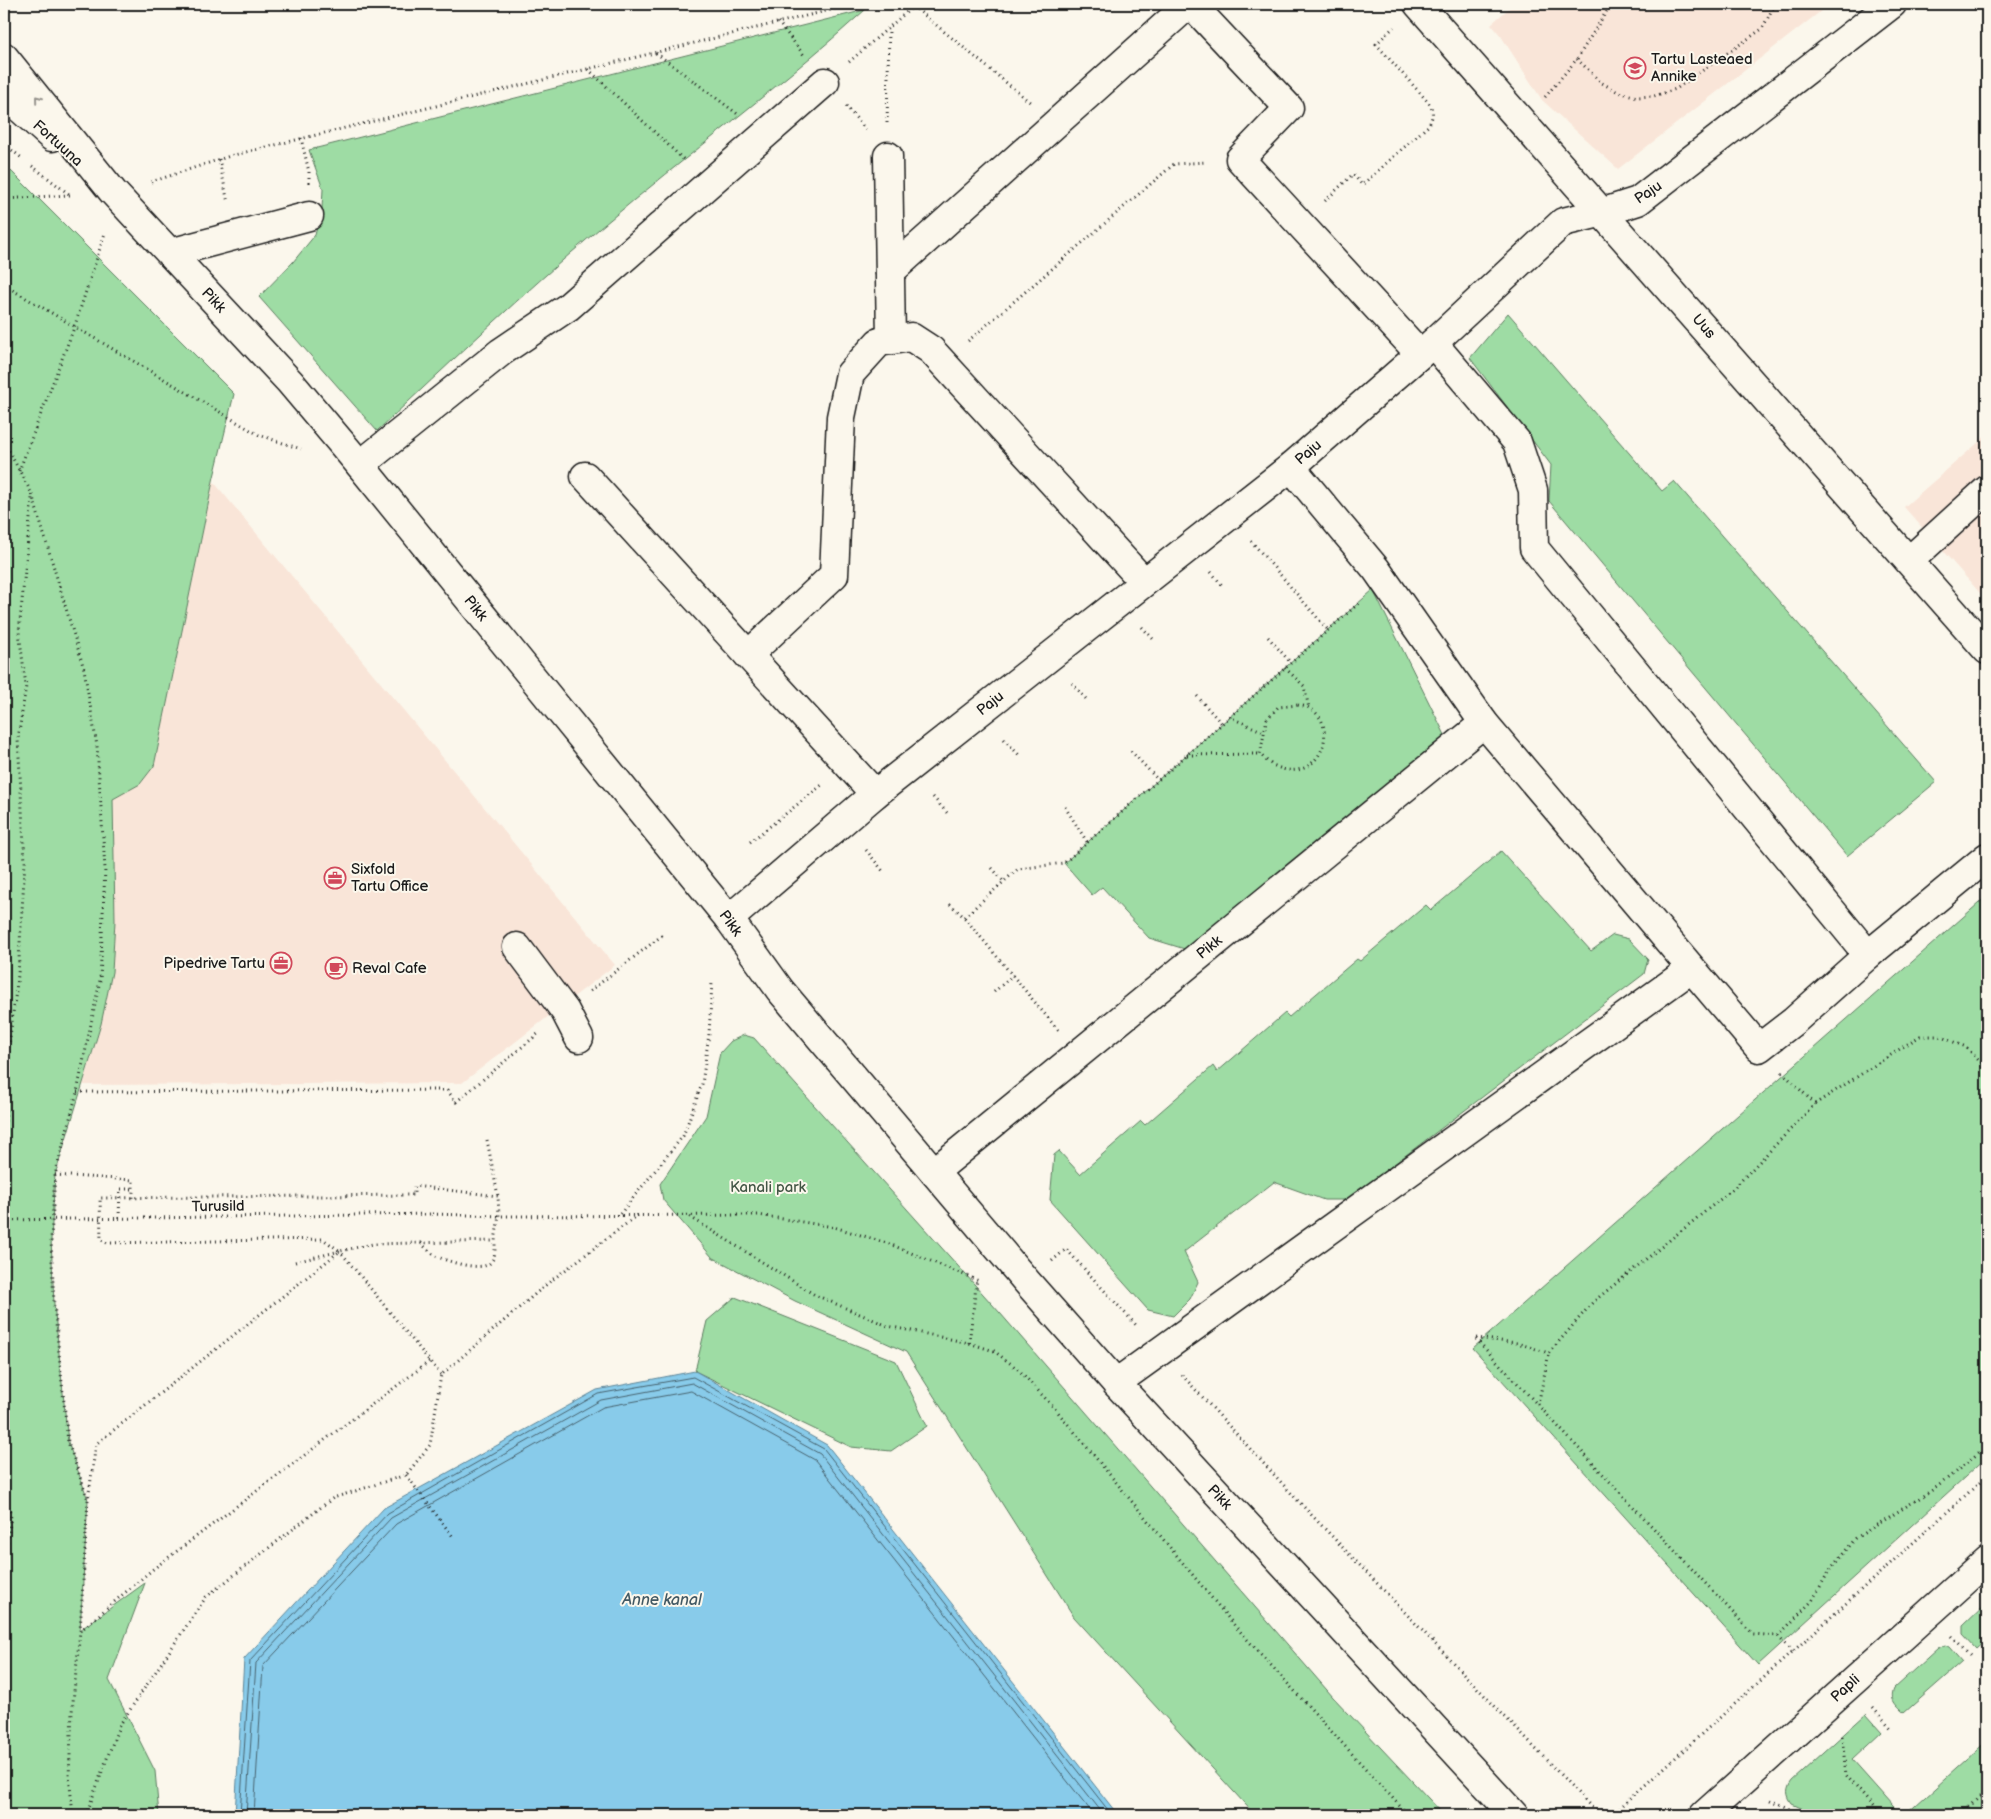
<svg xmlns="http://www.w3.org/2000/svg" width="1991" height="1819" font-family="'Balsamiq Sans',sans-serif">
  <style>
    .built { fill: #f9e5d8 }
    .green { fill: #9edca4; stroke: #5d7c60 }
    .water { fill: #88cbea; stroke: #5d8598 }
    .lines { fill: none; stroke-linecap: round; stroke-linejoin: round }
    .shore { stroke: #47626e; stroke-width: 1 }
    .minor-casing { stroke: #1c1c1c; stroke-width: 31 }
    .path { stroke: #1c1c1c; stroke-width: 3; stroke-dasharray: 1 4; stroke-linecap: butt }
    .minor { stroke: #fbf7ec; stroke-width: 28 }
    .path-bridge { stroke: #1c1c1c; stroke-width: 3; stroke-dasharray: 1 4; stroke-linecap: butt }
    .oneway { stroke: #97948e }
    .labels { text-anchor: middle; stroke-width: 4; stroke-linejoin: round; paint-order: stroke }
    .poi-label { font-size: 15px; fill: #1c1c1c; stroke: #fbf7ec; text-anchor: start }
    .street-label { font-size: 15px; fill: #1c1c1c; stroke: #fbf7ec }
    .park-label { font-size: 15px; fill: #435645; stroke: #fbf7ec }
    .water-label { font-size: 16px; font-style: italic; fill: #425964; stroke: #fbf7ec }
  </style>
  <rect width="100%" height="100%" fill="#fbf7ec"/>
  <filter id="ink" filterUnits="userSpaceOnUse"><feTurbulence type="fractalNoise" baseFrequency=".02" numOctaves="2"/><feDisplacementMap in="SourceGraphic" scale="10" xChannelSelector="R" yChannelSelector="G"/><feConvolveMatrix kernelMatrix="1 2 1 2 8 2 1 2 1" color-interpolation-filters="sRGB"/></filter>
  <g filter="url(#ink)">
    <g class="built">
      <path d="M1514,4H1830L1618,169L1542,100L1501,36L1491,24Z"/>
      <path d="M1987,435V601L1904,507Z"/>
      <path d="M213,481L615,965L462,1083L83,1085L101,1024L112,972L115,921L113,798L140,784L154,766Z"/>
    </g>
    <g class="green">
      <path d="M865,10C780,87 687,155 599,229C522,294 450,363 377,431L259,297L293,262L315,235L322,208L323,189L309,150Z"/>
      <path d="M4,164L234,394L213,481L154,766L140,784L113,799L115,921L112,972L101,1024L55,1175L51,1239L54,1304L68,1442L88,1500L80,1630L145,1583L109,1680L155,1771L159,1815H4Z"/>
      <path d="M1508,313L1662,491L1674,481L1936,782L1847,856L1549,501L1551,465L1470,358Z"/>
      <path d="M1373,590L1452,749L1201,954L1149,938L1102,887L1092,895L1064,863Z"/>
      <path d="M1501,851L1591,951L1613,935L1629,939L1648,959L1644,974L1347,1200H1324L1274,1182L1184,1252L1198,1282L1190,1299L1173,1316L1148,1310L1050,1200L1054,1155L1059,1151L1080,1174L1141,1121L1145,1125L1213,1066L1217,1072L1285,1013L1289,1017L1357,959L1360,961L1426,905L1431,910Z"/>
      <path d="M1987,896V1457L1758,1665L1473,1348Z"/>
      <path d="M744,1035L754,1038L1000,1313L1333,1697L1444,1815H1255L1074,1617L906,1352L795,1301L712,1257L663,1200L660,1184L706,1116L720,1053L731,1041Z"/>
      <path d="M735,1297L896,1361L927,1426L891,1451L851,1447L695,1371L707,1321Z"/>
      <path d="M1987,1603V1638L1976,1648L1963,1634V1626Z"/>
      <path d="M1945,1645L1949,1647L1962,1662L1904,1713C1896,1705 1889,1700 1894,1688L1938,1648Z"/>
      <path d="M1866,1714L1882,1732L1852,1760L1901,1815H1817L1792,1804C1786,1796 1786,1789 1792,1781Z"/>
      <path d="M1987,1741V1815H1905Z"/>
    </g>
    <path class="water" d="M695,1371L827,1445L1118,1815H235L244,1659L384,1508L597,1390Z"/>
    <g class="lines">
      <g class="shore">
        <path d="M240,1815L250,1661L388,1513L598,1394L693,1377L824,1449L1112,1815"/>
        <path d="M246,1815L256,1663L391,1518L601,1400L692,1383L820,1454L1104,1815"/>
        <path d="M254,1815L263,1666L396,1524L603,1407L691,1391L815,1460L1094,1815"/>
      </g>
      <g class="minor-casing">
        <g id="minor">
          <path d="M1191,4L1289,108L1240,159L1420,354"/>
          <path d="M1418,4L1987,650"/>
          <path d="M4,57L113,192L290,382L360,465L729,919L780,990L1027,1282L1116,1383L1514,1815"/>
          <path d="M4,94L52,137"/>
          <path d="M888,156L891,340"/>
          <path d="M170,253L309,216"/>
          <path d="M890,272L1189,4"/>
          <path d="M1433,343L1517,442L1533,490L1534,548L1868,955"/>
          <path d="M360,465L501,352L568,307L825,82"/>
          <path d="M1291,467L1376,569L1484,723L1759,1048L1794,1021L1868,955L1987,857"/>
          <path d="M585,476L875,794"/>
          <path d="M1910,560L1987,490"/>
          <path d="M748,655L834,575L841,417L850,374L879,342L911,337L931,350L1144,582"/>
          <path d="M729,919L875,794L1291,467L1433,343L1563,222L1604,212L1638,201L1892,4"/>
          <path d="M517,947L565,1011L579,1038"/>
          <path d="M934,1172L1484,723"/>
          <path d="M1116,1383L1691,969"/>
          <path d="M1704,1815L1987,1561"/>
        </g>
      </g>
      <g class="path">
        <path d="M913,6L1031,103"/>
        <path d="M778,22L804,55"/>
        <path d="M656,53L739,115"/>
        <path d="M1577,59L1602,83L1618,92L1638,97L1654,96L1676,89L1762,29L1775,4"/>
        <path d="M849,62L916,4"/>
        <path d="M588,69L685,161"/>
        <path d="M1545,97L1577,59L1611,4"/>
        <path d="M846,106L866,130"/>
        <path d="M887,123L889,29"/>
        <path d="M301,138L309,172V184"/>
        <path d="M4,144L23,159"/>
        <path d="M219,159L228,203"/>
        <path d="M32,166L69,194"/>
        <path d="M151,182L230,156L855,4"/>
        <path d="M4,199L70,195L72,197"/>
        <path d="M1325,201L1353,174L1362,185L1429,125C1433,116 1434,112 1429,103L1376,44L1394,27"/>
        <path d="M4,285L259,435L301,449"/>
        <path d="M968,341L1174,164L1207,162"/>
        <path d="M4,442L32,494L84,669L97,746L105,869L100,980L77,1092L55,1175L51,1239L54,1304L68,1442L88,1500"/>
        <path d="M19,471L75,325L105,233"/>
        <path d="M1251,541L1328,630"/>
        <path d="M1211,572L1222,585"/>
        <path d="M1142,627L1155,641"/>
        <path d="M1268,637L1291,663"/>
        <path d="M1285,668L1304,686L1309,708"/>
        <path d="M1072,683L1086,699"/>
        <path d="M1197,696L1222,724"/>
        <path d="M1298,705C1301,706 1306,706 1309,708C1342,725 1319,787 1275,766C1269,764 1264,758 1260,754L1267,719L1278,707Z"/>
        <path d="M1229,717L1264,732"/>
        <path d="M1004,739L1019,755"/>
        <path d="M1131,751L1158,780"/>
        <path d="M1187,755L1260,754"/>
        <path d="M933,797L949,815"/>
        <path d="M1065,807L1087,842"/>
        <path d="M750,842L822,785"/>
        <path d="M866,850L883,871"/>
        <path d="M992,868L1004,882"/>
        <path d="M950,904L964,917L1058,1030"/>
        <path d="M964,917L1018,869L1064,863L1359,603"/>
        <path d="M590,991L664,934"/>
        <path d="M994,992L1013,975"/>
        <path d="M1981,1063L1987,1055"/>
        <path d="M1782,1072L1815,1104"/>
        <path d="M77,1092L447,1090L456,1102L539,1033"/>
        <path d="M4,1126L6,1118L4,1083L18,975L25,862L18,739L26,686L19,632L32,498"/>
        <path d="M487,1140L498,1196"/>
        <path d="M55,1175L133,1180V1198"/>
        <path d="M432,1214L499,1216L758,1215L834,1227L887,1243L979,1281"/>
        <path d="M620,1214L683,1136L702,1084L709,1034L712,983"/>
        <path d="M690,1217L815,1295L888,1326L969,1343L994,1351L1019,1370L1057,1411L1235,1626L1408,1815"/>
        <path d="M421,1243C425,1247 431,1253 436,1256C446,1261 481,1272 490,1263C496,1257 495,1249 495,1241"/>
        <path d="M1052,1261L1066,1249L1137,1326"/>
        <path d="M295,1262L340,1251L441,1375"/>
        <path d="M1476,1338L1517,1343L1549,1353L1593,1302L1733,1189L1815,1104L1920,1036H1939L1966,1047L1987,1069"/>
        <path d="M1476,1339L1753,1634L1778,1636L1792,1652"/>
        <path d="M969,1343L977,1279"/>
        <path d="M1182,1375L1302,1505L1599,1815"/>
        <path d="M1538,1405L1549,1353"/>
        <path d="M406,1475L454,1538"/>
        <path d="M4,1492L11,1515L4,1567"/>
        <path d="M80,1631L153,1569L430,1361"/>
        <path d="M1778,1636L1812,1601L1829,1571L1856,1538L1937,1487L1987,1446"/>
        <path d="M1952,1636L1972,1657"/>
        <path d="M1873,1708L1892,1729"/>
        <path d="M1842,1736L1846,1775L1880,1815"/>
        <path d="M1771,1800L1804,1815"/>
        <path d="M4,1812L5,1815"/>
        <path d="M73,1815L69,1776L72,1712L80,1631L88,1500L96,1444L340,1251L373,1244L495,1241L499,1216L498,1196L414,1186V1195L100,1198L101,1240L107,1243L323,1239L340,1251"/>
        <path d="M86,1815L119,1726L206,1597L333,1498L406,1475L430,1445L441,1375L548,1283L638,1215"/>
        <path d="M1612,1815L1987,1476"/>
        <path d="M1961,1815L1987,1791"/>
      </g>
      <use href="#minor" class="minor"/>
      <g class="path-bridge">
        <path d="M119,1218L120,1189H133"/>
        <path d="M4,1220L432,1214"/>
      </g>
    </g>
    <defs><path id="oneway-chevron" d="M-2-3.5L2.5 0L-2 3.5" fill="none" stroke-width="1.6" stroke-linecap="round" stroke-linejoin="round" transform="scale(1.25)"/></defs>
    <use class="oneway" href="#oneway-chevron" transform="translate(38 99) rotate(-129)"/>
  </g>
  <defs>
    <g id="school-ring" transform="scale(1.125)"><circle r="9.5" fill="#fbf7ec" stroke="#d1495b" stroke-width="1.5"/><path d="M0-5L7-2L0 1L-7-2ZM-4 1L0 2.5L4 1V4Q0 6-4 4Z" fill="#d1495b"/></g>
    <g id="office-ring" transform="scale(1.125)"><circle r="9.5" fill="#fbf7ec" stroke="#d1495b" stroke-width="1.5"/><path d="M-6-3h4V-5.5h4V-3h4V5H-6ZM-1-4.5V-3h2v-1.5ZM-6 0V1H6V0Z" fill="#d1495b"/></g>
    <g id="cafe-ring" transform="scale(1.125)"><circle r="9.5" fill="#fbf7ec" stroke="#d1495b" stroke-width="1.5"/><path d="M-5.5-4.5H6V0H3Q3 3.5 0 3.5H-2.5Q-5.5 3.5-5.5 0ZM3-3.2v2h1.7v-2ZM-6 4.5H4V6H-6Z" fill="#d1495b"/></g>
  </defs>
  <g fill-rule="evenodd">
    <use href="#school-ring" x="1635" y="68"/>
    <use href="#office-ring" x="335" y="878"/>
    <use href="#office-ring" x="281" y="963"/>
    <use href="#cafe-ring" x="336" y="968"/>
  </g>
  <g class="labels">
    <g class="poi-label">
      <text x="1651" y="64">Tartu Lasteaed<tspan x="1651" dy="17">Annike</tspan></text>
      <text x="351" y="874">Sixfold<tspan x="351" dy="17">Tartu Office</tspan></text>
      <text x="265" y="968" text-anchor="end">Pipedrive Tartu</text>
      <text x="352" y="973">Reval Cafe</text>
    </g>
    <g class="street-label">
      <text transform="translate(58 143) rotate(42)" y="5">Fortuuna</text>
      <text transform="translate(1648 192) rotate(-34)" y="5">Paju</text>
      <text transform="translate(214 300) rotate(47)" y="5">Pikk</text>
      <text transform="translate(1704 326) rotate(49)" y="5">Uus</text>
      <text transform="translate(1308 452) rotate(-41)" y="5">Paju</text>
      <text transform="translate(476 608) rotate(51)" y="5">Pikk</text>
      <text transform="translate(990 703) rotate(-38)" y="5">Paju</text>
      <text transform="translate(731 923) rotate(54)" y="5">Pikk</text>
      <text transform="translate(1209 947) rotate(-39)" y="5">Pikk</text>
      <text transform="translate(218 1206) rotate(-1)" y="5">Turusild</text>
      <text transform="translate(1220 1497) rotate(47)" y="5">Pikk</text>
      <text transform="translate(1845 1688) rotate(-42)" y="5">Papli</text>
    </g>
    <g class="park-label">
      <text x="768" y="1192">Kanali park</text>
    </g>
    <g class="water-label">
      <text x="662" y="1605">Anne kanal</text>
    </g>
  </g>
  <rect width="1991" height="1819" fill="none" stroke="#fbf7ec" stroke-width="20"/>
  <rect x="10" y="10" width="1971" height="1799" fill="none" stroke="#1c1c1c" stroke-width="2" filter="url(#ink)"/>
</svg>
